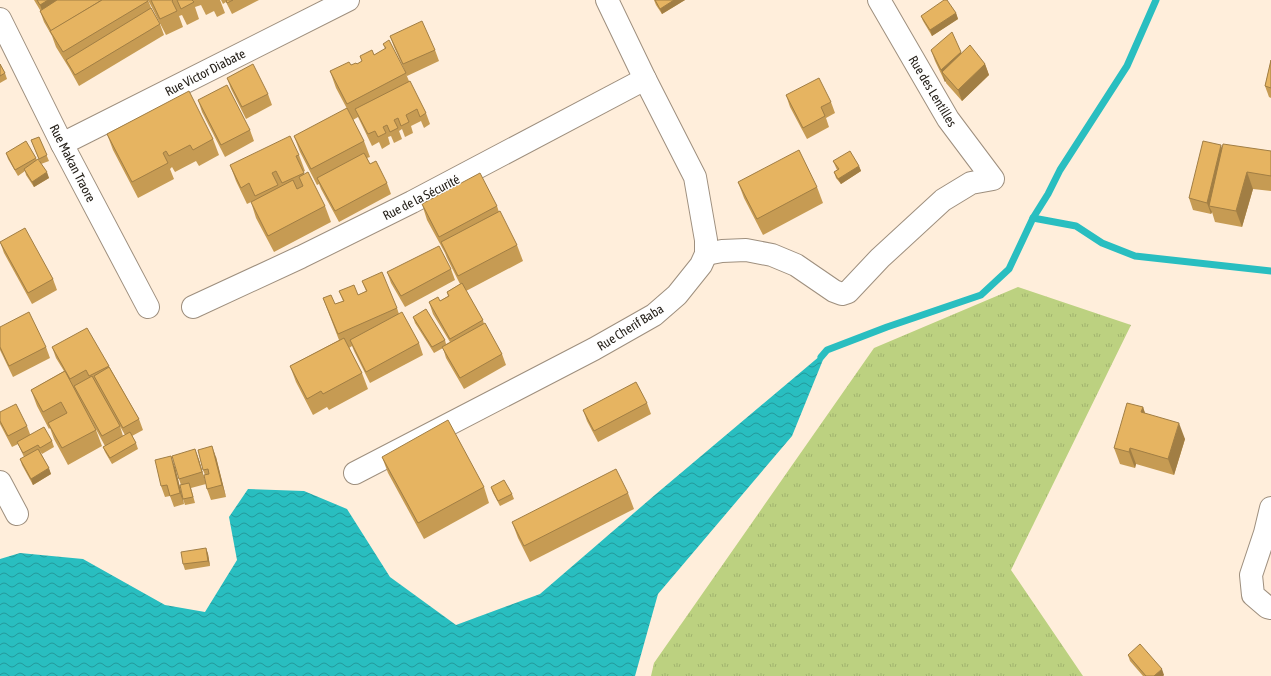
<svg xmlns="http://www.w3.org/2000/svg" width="1271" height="676" font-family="'Asap Condensed',sans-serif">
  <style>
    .grass { fill: url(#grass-tufts) }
    .water { fill: url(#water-waves) }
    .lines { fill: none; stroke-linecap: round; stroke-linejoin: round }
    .stream { stroke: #29bec0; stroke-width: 7 }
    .minor-casing { stroke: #9e8f7e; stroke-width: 24 }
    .minor { stroke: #fff; stroke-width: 22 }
    .wall { fill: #c69b53; fill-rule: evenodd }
    .shaded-wall { fill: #a17e44 }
    .building { fill: #e6b461; stroke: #a17e44 }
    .labels { text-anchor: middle; stroke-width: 3; stroke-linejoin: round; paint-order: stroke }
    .street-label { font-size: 13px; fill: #26211a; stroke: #fefefe }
  </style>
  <defs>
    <pattern id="grass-tufts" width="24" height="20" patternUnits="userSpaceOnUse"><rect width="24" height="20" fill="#bcd180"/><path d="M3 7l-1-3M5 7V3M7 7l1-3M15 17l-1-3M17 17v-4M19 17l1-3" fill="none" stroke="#a1b36e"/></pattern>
    <pattern id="water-waves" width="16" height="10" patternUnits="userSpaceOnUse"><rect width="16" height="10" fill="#29bec0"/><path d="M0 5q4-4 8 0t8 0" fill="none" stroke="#239a9b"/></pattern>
  </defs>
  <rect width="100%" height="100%" fill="#ffeedb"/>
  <path class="grass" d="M1018,287L1131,325L1011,570L1083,676H651L654,663L874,348Z"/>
  <path class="water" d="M827,350L792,436L658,594L635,676H0V559L20,553L83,559L165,605L205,612L237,560L229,517L248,489L304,491L347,509L390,577L456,625L540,594L656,494Z"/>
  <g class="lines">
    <g class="stream">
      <path d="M1033,218L1076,226L1102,243L1135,256L1271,271"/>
      <path d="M821,357L827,350L887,327L981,295L1009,269L1033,218L1048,194L1060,170L1127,66L1156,0"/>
    </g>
    <g class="minor-casing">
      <g id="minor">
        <path d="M0,19L62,144L148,307"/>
        <path d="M62,144L348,0"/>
        <path d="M706,254L722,251L746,250L772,255L796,265L834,291L842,294L848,292L880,258L943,200L971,183L993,179L948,119L879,0"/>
        <path d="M193,307L301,257L412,202L645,79"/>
        <path d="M355,473L594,349L654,315L677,295L701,265L706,254V240L695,177L645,79L607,0"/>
        <path d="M0,482L17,514"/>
        <path d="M1271,508L1265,533L1251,575L1253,595L1267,607L1271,608"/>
      </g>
    </g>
    <use href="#minor" class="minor"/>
  </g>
  <g class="wall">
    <path d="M34,0H148L152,10L160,24L164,35L79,86L69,68L56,47L52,36L44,22L40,11V10Z"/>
    <path d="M148,0H220L225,13L217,17L214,11L206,15L201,5L195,7L199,19L187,25L182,15L179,16L183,27L166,35Z"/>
    <path d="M221,0H259L232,14L226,2L223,4Z"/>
    <path d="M654,0H685L662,14L656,5Z"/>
    <path d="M956,13L958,19L932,36L923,21L921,16Z"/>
    <path d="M390,36L435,50L439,61L407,76L406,74L409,81L426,113L430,124L424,128L421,121L411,126L413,133L405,137L402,129L399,131L402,139L394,143L391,136L388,137L390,144L382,149L379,142L372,146L358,117L353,120L336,88L330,71L357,64L362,61L360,56L374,55L385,49L383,44L405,71L394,47Z"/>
    <path d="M931,50L961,53L985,64L989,75L962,101L946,83V81L945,82L935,61Z"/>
    <path d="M1271,60V98L1269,97L1265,86Z"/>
    <path d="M0,64L5,73L7,79L0,83Z"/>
    <path d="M227,78L268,94L272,105L246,119L231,89Z"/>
    <path d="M786,95L831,102L835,113L826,118L829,127L807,139L790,107Z"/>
    <path d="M198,100L250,130L254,141L225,157L202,112Z"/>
    <path d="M107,134L213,139L219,155L199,166L196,161L175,172L172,167L170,169L174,179L138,198L113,150Z"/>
    <path d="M294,136L364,141L370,157L367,158L370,164L387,183L391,194L339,222L321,189L319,184L317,185L300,152Z"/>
    <path d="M39,137L49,161L41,164L49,178L34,187L26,175L25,171L18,176L8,159L6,153L36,158L37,160L40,162L31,140Z"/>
    <path d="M1222,148L1271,151V191L1253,189L1242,227L1215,222L1212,212L1211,214L1193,210L1189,198Z"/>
    <path d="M299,155L305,171L303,172L304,174L325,206L331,222L274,252L256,218L251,202L255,200L247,204L236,181L230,165Z"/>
    <path d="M833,161L859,166L861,171L841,184L836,178L834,172L837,170Z"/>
    <path d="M738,182L817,187L823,203L763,235L744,198Z"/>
    <path d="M422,204L497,206L499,212L517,245L523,261L466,291L483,320L484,324L502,354L506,365L464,389L446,358L443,348L434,353L415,323L413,317L445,340L446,344L450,342L433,314L429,302L440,301L448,296L447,292L460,284L447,258L445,253L427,220Z"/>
    <path d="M0,242L53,279L57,290L32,304L4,253Z"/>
    <path d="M451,269L455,280L405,307L391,283L387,272Z"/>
    <path d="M362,281L397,308L399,314L419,343L423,355L370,383L354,351L352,346L349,348L362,373L368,389L329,410L327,407L313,415L296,382L290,366L339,340L329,314L323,298L335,304L343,301L339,291L358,295L366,291Z"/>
    <path d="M0,327L46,347L50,358L13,377L0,350Z"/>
    <path d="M52,347L109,366L139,419L143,430L132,436L136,443L138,449L112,464L105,452L103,447L105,446L84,407L96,430L102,446L68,465L54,439L50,428L49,429L37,406L31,390L64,371L56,358ZM108,405L125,435L123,436L120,426Z"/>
    <path d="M647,403L651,414L598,442L587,421L583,410Z"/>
    <path d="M1143,407L1145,413L1185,439L1174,475L1136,464L1135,468L1120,464L1114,448Z"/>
    <path d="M0,412L27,426L30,434L52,441L54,447L42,454L40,451L51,474L33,485L22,465L20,459L24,457L18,444L12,447L0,424Z"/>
    <path d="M195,449L199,460L206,484L191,488L195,503L185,505L183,499L181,485L179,479Z"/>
    <path d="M216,457L226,497L211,500L207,489L205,475L203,470Z"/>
    <path d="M382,457L484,487L489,503L424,539L388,473Z"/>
    <path d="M175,467L184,504L174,507L170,496L165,497L161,486Z"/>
    <path d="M491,487L512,494L514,499L500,506L493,493Z"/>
    <path d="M628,493L634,509L530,562L518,538L512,522Z"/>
    <path d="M206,548L208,554L210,566L185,570L183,564Z"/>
    <path d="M1128,655L1164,675L1163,676H1143L1130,661Z"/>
  </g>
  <g class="shaded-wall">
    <path d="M48,0H69L44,16L40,5Z"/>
    <path d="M674,0H685L662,14L660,9Z"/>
    <path d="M956,13L958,19L932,36L930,30Z"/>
    <path d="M961,52L965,63L942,72L946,81L945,82L941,70Z"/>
    <path d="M985,64L989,75L962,101L958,90Z"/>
    <path d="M1221,145L1225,157L1209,206L1212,212L1211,214L1207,203Z"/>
    <path d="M859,166L861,171L841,184L838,179Z"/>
    <path d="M47,172L49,178L34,187L32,182Z"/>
    <path d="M1247,172L1253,189L1242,227L1236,211Z"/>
    <path d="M1143,407L1148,423L1141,412Z"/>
    <path d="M1179,423L1185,439L1174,475L1168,459Z"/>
    <path d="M212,446L216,457L226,497L222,485Z"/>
    <path d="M1130,448L1136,464L1135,468L1129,452Z"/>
    <path d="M195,449L199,460L206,484L202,472Z"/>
    <path d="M171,456L175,467L184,504L180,493Z"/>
    <path d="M49,468L51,474L33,485L31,479Z"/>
    <path d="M206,548L208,554L210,566L208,561Z"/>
    <path d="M1162,669L1164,675L1163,676H1154Z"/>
  </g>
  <g class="building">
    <path d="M37,0H48L40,5Z"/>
    <path d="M57,0H102L51,31L40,11Z"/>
    <path d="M102,0H148V1L63,52L50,31Z"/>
    <path d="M151,0H173L172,1L177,11L160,19Z"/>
    <path d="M177,0H192L194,2L181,9Z"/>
    <path d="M226,0H233L227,3Z"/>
    <path d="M655,0H674L660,9Z"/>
    <path d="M944,0H947L956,13L930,30L921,16Z"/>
    <path d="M151,8L160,24L75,75L66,60Z"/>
    <path d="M422,21L435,50L403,64L390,36Z"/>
    <path d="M952,32L961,52L941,70L931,50Z"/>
    <path d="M389,40L406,73L347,104L330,71L349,62L351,65L356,63L357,64L362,61L360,56L372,50L374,55L386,48L383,44Z"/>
    <path d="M970,45L985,64L958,90L942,72Z"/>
    <path d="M1271,60V88L1265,86Z"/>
    <path d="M0,64L5,73L0,76Z"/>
    <path d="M253,64L268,94L242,107L227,78Z"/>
    <path d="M819,78L831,102L821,107L825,116L803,128L786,95Z"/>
    <path d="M410,81L426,113L420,117L417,109L406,115L409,122L401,126L398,118L394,120L398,128L390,132L387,125L383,127L386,133L378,137L375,131L368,134L355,109Z"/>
    <path d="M227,85L250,130L221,145L198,100Z"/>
    <path d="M189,91L213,139L193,150L190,145L169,156L166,151L163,153L168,163L132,182L107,134Z"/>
    <path d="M347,108L364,141L311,169L294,136Z"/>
    <path d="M290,136L299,155L296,156L304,173L282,183L276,171L272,173L278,185L255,196L249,183L241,188L230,165Z"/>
    <path d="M39,137L47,155L39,159L31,140Z"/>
    <path d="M26,141L36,158L15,170L6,153Z"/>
    <path d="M1203,141L1221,145L1207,203L1189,198Z"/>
    <path d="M1223,144L1271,151V176L1247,172L1236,211L1209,206Z"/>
    <path d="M799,150L817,187L757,219L738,182Z"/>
    <path d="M850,151L859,166L838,179L834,172L839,169L833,161Z"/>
    <path d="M364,153L370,164L376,161L387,183L335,211L317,178Z"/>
    <path d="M38,159L47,172L32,182L24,169Z"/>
    <path d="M308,172L325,206L268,236L251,202L293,180L297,189L303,186L299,177Z"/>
    <path d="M480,173L497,206L439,237L422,204Z"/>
    <path d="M500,211L517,245L458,276L441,242Z"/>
    <path d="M25,228L53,279L28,293L0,242Z"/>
    <path d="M439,246L451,269L401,296L387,272Z"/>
    <path d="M382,272L397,308L338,334L323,298L331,295L335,304L344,301L339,291L354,285L358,295L367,291L362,281Z"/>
    <path d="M462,283L483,320L450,339L429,302L438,297L440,301L449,296L447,292Z"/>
    <path d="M426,309L445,340L432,347L413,317Z"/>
    <path d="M29,312L46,347L9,366L0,347V327Z"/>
    <path d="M402,312L419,343L366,372L350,340Z"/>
    <path d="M485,323L502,354L460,378L442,347Z"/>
    <path d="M87,328L109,366L89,376L86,370L70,379L52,347Z"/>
    <path d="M344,338L362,373L323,394L321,391L307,399L290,366Z"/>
    <path d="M109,367L139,419L123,428L94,376Z"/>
    <path d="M65,371L96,430L62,448L48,423L67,413L61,402L43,412L31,390Z"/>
    <path d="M92,376L120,426L102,436L74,386Z"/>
    <path d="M636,382L647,403L594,431L583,410Z"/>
    <path d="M1127,403L1143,407L1141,412L1179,423L1168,459L1130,448L1129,452L1114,448Z"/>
    <path d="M16,404L27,426L8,436L0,421V412Z"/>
    <path d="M448,420L484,487L418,523L382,457Z"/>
    <path d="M44,427L52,441L40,448L38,445L23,453L17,442Z"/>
    <path d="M130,432L136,443L110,458L103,447Z"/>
    <path d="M212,446L222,485L207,489L204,475L209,474L208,469L203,470L198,450Z"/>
    <path d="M38,449L49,468L31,479L20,459Z"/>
    <path d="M195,449L202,472L179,479L172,456Z"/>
    <path d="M171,456L180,493L170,496L167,485L161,486L155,460Z"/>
    <path d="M616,469L628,493L524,546L512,522Z"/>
    <path d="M504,480L512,494L498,501L491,487Z"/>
    <path d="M189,483L193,497L183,499L180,485Z"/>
    <path d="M206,548L208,561L183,564L181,552Z"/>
    <path d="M1140,644L1162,669L1154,676H1146L1128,655Z"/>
  </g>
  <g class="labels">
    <g class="street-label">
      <text transform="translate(205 72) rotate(-27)" y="5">Rue Victor Diabate</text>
      <text transform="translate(933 91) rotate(59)" y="5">Rue des Lentilles</text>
      <text transform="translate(73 163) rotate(63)" y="5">Rue Makan Traore</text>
      <text transform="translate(421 197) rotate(-27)" y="5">Rue de la Sécurité</text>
      <text transform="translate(630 327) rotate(-32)" y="5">Rue Cherif Baba</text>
    </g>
  </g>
</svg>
